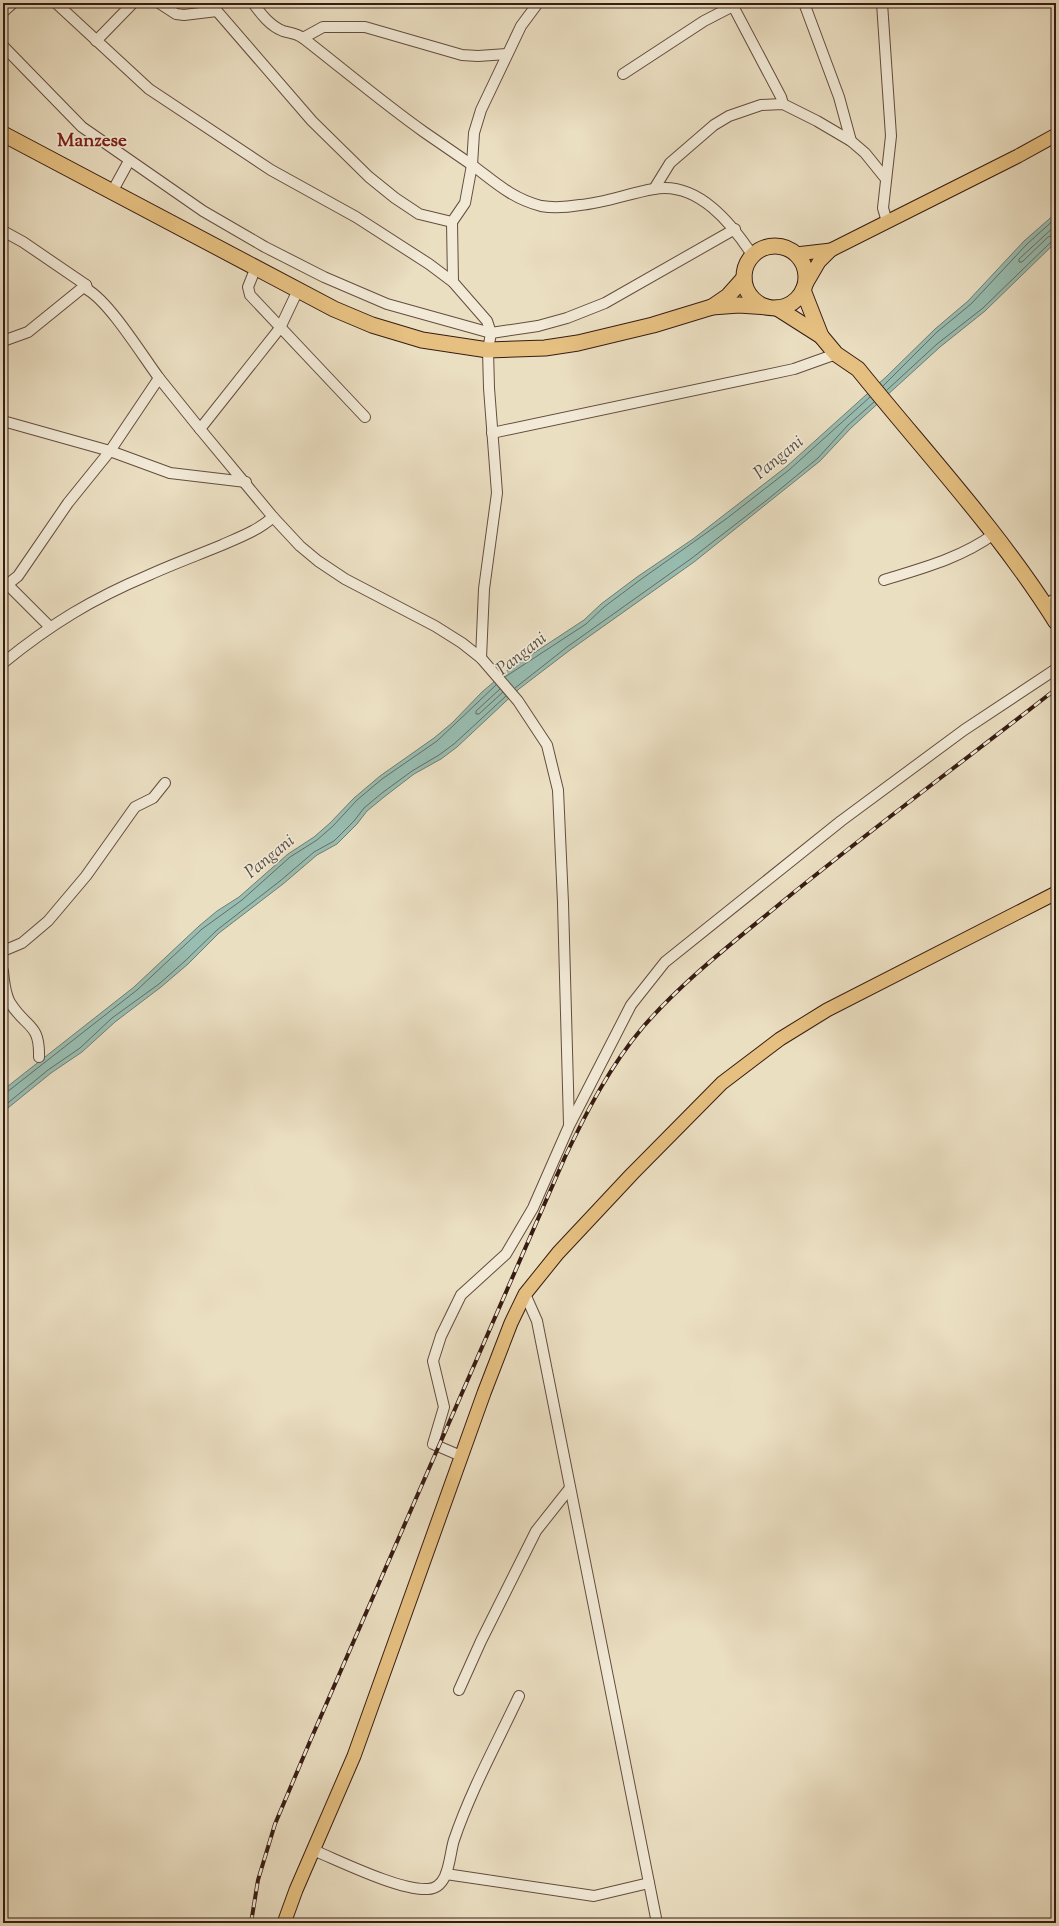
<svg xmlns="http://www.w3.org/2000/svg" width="1059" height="1926" font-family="'Sorts Mill Goudy',serif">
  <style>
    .water { fill: #98bdb1; stroke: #717d72 }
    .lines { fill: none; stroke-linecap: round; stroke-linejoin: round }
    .shore { stroke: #686c62; stroke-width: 1 }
    .minor-casing { stroke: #644d3f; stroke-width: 12 }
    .major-casing { stroke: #371c13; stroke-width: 15 }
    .highway-casing { stroke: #371c13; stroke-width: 17 }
    .minor { stroke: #f2ead7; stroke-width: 10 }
    .major { stroke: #e6c081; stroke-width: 13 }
    .highway { stroke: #e6c081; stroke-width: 15 }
    .rail-casing { stroke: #371c13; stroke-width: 4 }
    .rail { stroke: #f2ead7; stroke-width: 2.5; stroke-dasharray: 8; stroke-linecap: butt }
    .labels { text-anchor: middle; stroke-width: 3.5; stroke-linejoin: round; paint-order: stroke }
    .water-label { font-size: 18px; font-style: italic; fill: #544c42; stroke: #f2ead7 }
    .quarter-label { font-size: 19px; font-weight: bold; fill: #7a1f14; stroke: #f2ead7 }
  </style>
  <rect width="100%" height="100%" fill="#ebdfc2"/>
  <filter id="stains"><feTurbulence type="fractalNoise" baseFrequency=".005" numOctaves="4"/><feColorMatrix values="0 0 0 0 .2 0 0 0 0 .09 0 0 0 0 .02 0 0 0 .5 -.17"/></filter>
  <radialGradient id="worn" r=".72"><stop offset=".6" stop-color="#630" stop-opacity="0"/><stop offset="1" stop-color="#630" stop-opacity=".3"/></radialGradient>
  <path class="water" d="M1056,213V242L985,311L940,347L851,428L820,461L694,562L570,650L519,689L457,747L441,759L414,774L384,797L367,811L357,824L337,844L317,855L283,884L219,933L188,964L161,987L115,1022L82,1052L51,1073L3,1112V1090L134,987L199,926L217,911L239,897L288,854L314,837L330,823L354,798L380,776L434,738L452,723L482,692L508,670L584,620L601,604L637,577L693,539L786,467L887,376L935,329L968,301L1024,241Z"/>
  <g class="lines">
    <g class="shore">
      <path d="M1056,225L1019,259V262H1022L1048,237L1056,234"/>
      <path d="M883,386L937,332L971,304L1027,244L1056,218"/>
      <path d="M887,390L937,344L983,308L1052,241L1056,240"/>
      <path d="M505,677L586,624L604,607L640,580L726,519L789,470L870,397"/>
      <path d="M515,688L567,647L692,558L767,500L818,458L848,425L874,402"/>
      <path d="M500,689L476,711V714H479L503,692"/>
      <path d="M3,1093L7,1092L137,990L202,929L242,900L290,857L317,840L333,826L357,800L382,779L437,741L496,685"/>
      <path d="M3,1107L48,1070L80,1048L112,1018L159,984L185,961L217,930L280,881L314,852L334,841L354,821L364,808L382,793L412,771L439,755L454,744L506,696"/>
    </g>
    <g class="minor-casing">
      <g id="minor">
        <path d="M56,3L149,89L271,170L356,217L429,264L453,282L487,321L491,333L488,350L489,388L497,493L484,589L481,658"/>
        <path d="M159,3L176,14L184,15L217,11"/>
        <path d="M210,3L312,121L369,177L395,198L419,214L452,222L465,203L472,165L474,133L481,110L521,26L538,3"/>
        <path d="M253,3C261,14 270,26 283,31C290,33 296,33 303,38C343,69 383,103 424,132C440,143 456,154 472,165C495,182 511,198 541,206C553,208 568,207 580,205C606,203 629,193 654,189C698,181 732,224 753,256"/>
        <path d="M804,3L839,97L851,141"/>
        <path d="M882,3L891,136L883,208L887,222"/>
        <path d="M733,6L781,97L783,104"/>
        <path d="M3,12L13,3"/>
        <path d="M303,38L323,27H365L462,55L478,56L507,54"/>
        <path d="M96,41L133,3"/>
        <path d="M3,46L82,127L203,211L265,247L324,277L387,304L491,333L538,326L567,318L605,303L735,229"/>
        <path d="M623,74L704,21L733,6L735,3"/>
        <path d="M654,189L670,163L714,125L729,116L761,105L783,104L817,121L851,141L865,153L886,179"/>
        <path d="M112,192L129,161"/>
        <path d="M452,222L453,282"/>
        <path d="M3,231L23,242L86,285L88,290C110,303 142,355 159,378L110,451L68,503L18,576L8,584"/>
        <path d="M256,267L248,287L250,295L365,417"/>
        <path d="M298,290L280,328L200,429L273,517L300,546L318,561L345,579L435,626L462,643L481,658L518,701L547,745L558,790L563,903L569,1124"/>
        <path d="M3,341L28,332L86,285"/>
        <path d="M159,378L200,429"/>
        <path d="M3,421L110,451L170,473L246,482"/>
        <path d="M492,433L794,369L836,354"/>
        <path d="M3,580L50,627"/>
        <path d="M884,580C923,568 961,558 994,534"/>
        <path d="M1046,605L1056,598"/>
        <path d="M3,663C51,624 92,599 149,575C173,564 198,555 222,545C240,537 259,530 273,517"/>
        <path d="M3,951L22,943L48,921L86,876L135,807L153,798L165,783"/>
        <path d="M3,971C4,982 5,995 11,1004C26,1028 40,1023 39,1057"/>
        <path d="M525,1294L537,1321L657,1923"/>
        <path d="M461,1456L433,1444L444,1407L433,1361L441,1336L461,1295L506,1254L533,1208L569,1126L631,1005L665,962L841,821L964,730L1056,669"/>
        <path d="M459,1690L481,1641L536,1531L570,1488"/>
        <path d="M313,1850C340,1861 400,1891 428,1889C450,1888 449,1855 454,1840C471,1790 497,1743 519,1696"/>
        <path d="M446,1874L594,1896L649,1883"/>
      </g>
    </g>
    <g class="major-casing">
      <g id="major">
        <path d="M796,254L831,250"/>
        <path d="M805,286L819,262L831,250L1018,156L1056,135"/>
        <path d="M284,1923L296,1890L354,1756L484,1393L511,1323L525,1294L558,1253L632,1174L722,1083L780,1039L827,1010L1056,893"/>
      </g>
    </g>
    <g class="highway-casing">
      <g id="highway">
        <path d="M3,134L334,309L372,325L422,340L488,350L545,348L578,343L653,325L712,307L739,305L767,307"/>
        <circle cx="775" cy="277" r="31"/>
        <path d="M803,290L821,336L836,354L858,369C925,452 999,531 1056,622"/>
        <path d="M712,307L728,296L744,278"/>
        <path d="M777,308L821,336"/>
      </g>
    </g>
    <use href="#minor" class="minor"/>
    <use href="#major" class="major"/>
    <use href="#highway" class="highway"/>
    <g class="rail-casing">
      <path id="rail" d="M251,1923L258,1880L275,1824L311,1739L565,1157C587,1111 610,1066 643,1027C682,982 730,945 776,907C867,832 963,762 1056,689"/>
    </g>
    <use href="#rail" class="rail"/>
  </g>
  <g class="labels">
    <g class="water-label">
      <text transform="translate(778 457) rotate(-39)" y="6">Pangani</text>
      <text transform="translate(521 653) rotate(-38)" y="6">Pangani</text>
      <text transform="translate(269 856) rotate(-39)" y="6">Pangani</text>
    </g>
    <g class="quarter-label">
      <text x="92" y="146">Manzese</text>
    </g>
  </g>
  <rect width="1059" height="1926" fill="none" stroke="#ebdfc2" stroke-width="16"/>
  <rect x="4" y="4" width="1051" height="1918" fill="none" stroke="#371c13" stroke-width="2"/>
  <rect x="8" y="8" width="1043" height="1910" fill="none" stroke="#371c13"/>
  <rect width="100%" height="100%" filter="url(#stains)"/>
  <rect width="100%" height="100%" fill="url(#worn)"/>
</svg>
